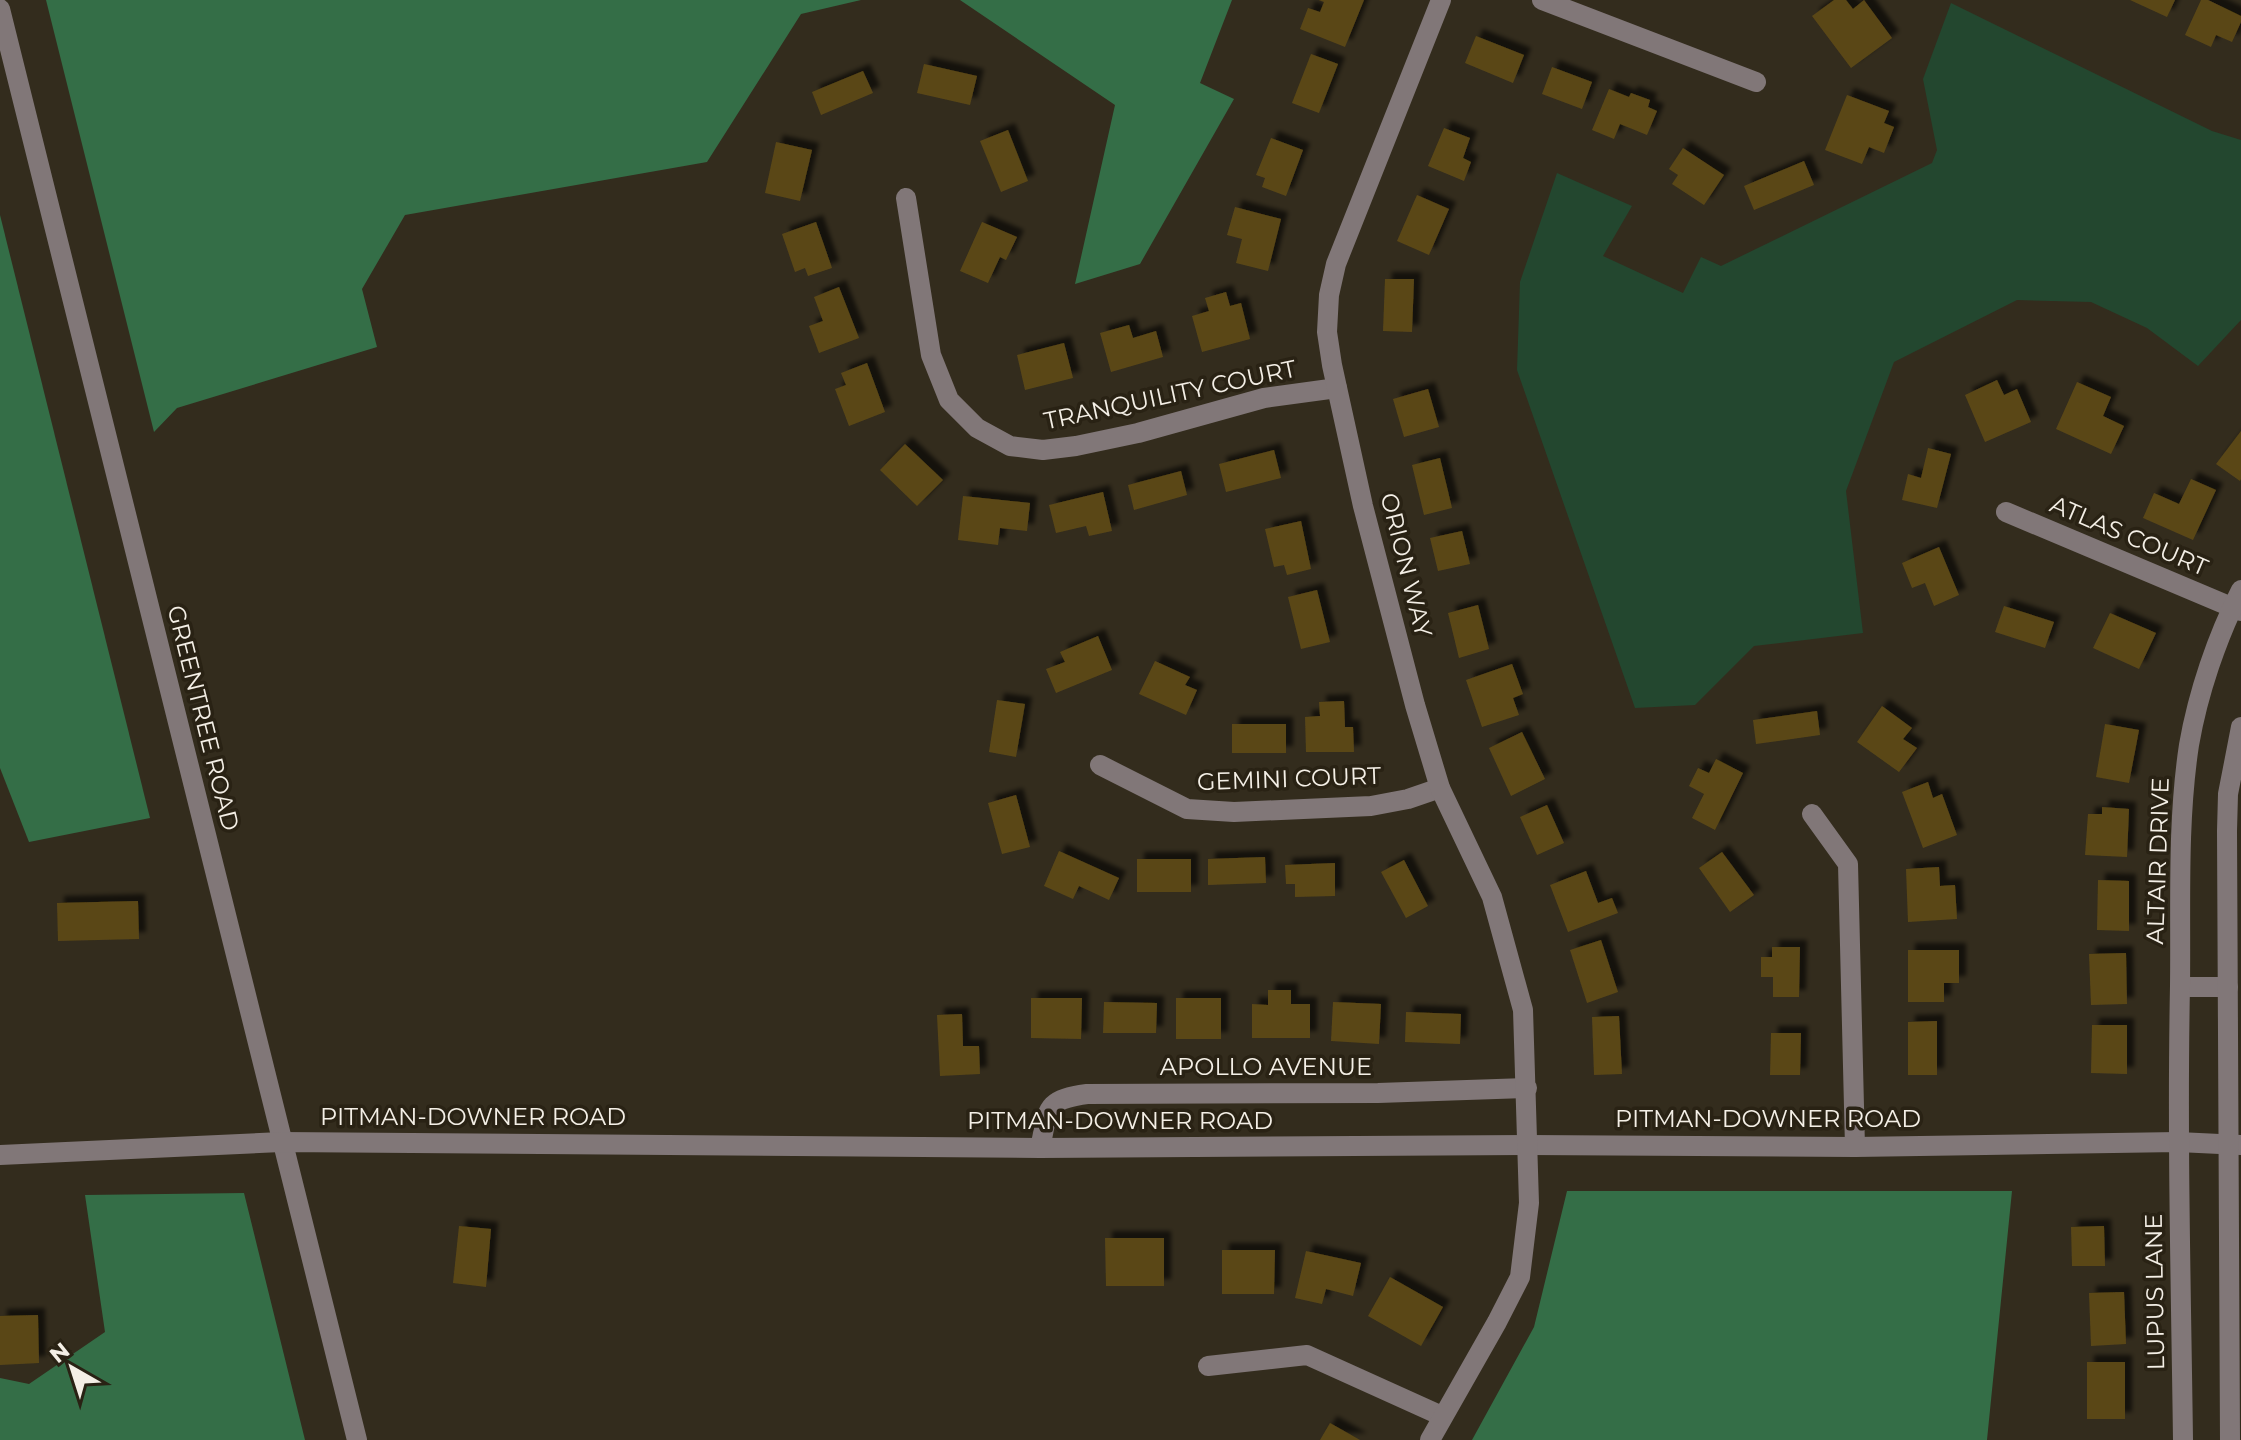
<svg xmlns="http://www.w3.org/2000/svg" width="2241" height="1440" font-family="Montserrat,sans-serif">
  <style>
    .green { fill: #23472f }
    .forest { fill: #346e47 }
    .building { fill: #5a4717; filter: url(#shadow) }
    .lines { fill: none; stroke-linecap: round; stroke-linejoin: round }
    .minor { stroke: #817778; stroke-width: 20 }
    .labels { text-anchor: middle; stroke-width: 7; stroke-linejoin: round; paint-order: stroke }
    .street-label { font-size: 24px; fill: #f4efe6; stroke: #292214 }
  </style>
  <defs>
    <filter id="shadow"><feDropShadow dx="7" dy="-7" stdDeviation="2" flood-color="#0009"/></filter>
  </defs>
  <rect width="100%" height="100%" fill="#332c1d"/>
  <path class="green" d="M1951,3L2212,131L2241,140V320L2198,366L2147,328L2091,302L2017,300L1894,362L1846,491L1863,633L1754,646L1695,705L1635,708L1517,370L1520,282L1557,173L1632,206L1603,256L1683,293L1701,257L1721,266L1932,163L1937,150L1923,79Z"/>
  <g class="forest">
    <path d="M46,0H861L801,14L707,162L405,215L362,289L377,347L177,408L154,432Z"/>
    <path d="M960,0H1232L1200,83L1234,99L1140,264L1075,284L1115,105Z"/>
    <path d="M0,215L150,818L29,842L0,768Z"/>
    <path d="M1567,1191H2012L1987,1440H1472L1534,1327Z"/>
    <path d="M244,1193L305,1440H0V1378L29,1384L105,1332L85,1195Z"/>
  </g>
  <g class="building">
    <path d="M1319,0H1364L1345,47L1300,29L1308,8L1320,12L1324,2Z"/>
    <path d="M1834,0H1846L1853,9L1864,0L1892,38L1851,68L1812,16Z"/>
    <path d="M2130,0H2175L2167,17Z"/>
    <path d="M2201,0H2208L2241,16V22L2232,42L2216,35L2211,47L2185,35Z"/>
    <path d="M1476,36L1524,55L1513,83L1465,63Z"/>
    <path d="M1311,54L1338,64L1319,113L1292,103Z"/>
    <path d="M924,64L977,76L970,105L917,93Z"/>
    <path d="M1552,67L1592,82L1582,109L1542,94Z"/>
    <path d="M863,71L873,93L821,115L812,92Z"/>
    <path d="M1609,89L1629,97L1631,93L1650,100L1648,107L1657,111L1647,135L1620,124L1614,139L1592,130Z"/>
    <path d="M1847,95L1889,111L1884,123L1894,127L1884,153L1869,147L1862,164L1825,150Z"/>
    <path d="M1444,128L1470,138L1463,158L1471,162L1464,181L1428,166Z"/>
    <path d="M1008,130L1028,181L1001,192L980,141Z"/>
    <path d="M1271,138L1303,150L1286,196L1262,187L1265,178L1256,175Z"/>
    <path d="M776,142L812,150L800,201L765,193Z"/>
    <path d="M1683,148L1724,175L1704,205L1672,184L1678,175L1669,169Z"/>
    <path d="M1804,161L1814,185L1754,210L1744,186Z"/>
    <path d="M1417,195L1449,209L1429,255L1397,241Z"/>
    <path d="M1235,207L1281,219L1268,271L1236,263L1242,239L1227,235Z"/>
    <path d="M816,222L832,268L808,276L805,268L795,272L782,234Z"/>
    <path d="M982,222L1017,237L1006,260L1000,257L988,283L960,271Z"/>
    <path d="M1385,279H1414L1412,332L1383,331Z"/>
    <path d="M839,287L859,338L819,353L809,326L823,321L814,297Z"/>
    <path d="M1226,292L1230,306L1241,303L1250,339L1202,352L1192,316L1209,311L1205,298Z"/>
    <path d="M1129,325L1133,338L1156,331L1163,357L1111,372L1100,333Z"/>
    <path d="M1064,343L1073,378L1025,390L1017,355Z"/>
    <path d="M867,363L885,412L849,426L835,389L846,385L841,373Z"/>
    <path d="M1997,380L2004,395L2017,389L2031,422L1985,442L1965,395Z"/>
    <path d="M2077,382L2111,397L2103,416L2124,426L2111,454L2056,429Z"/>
    <path d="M1428,389L1439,427L1404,437L1393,399Z"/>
    <path d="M2241,431V479L2240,481L2216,464Z"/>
    <path d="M905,444L943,480L917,506L880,470Z"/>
    <path d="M1928,448L1951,454L1937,508L1902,500L1908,474L1921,478Z"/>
    <path d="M1274,450L1281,478L1226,492L1219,464Z"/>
    <path d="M1440,458L1452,508L1424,515L1412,465Z"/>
    <path d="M1181,471L1187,495L1134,510L1128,485Z"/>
    <path d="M2191,479L2216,490L2193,540L2143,518L2154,493L2179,504Z"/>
    <path d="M1103,492L1112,531L1089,536L1086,526L1056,533L1049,505Z"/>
    <path d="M963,496L1030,503L1027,531L1000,528L998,545L958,540Z"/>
    <path d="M1301,521L1311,569L1287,575L1284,565L1274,567L1265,529Z"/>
    <path d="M1462,531L1470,564L1438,571L1430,538Z"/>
    <path d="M1939,547L1959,595L1934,606L1925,583L1912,588L1902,563Z"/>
    <path d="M1317,590L1330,642L1301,649L1288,597Z"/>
    <path d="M1478,605L1489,649L1459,658L1448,613Z"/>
    <path d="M2004,606L2054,622L2045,648L1995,632Z"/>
    <path d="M2110,613L2156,633L2139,669L2093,648Z"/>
    <path d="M1098,636L1112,670L1056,693L1046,669L1065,662L1060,652Z"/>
    <path d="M1155,661L1190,677L1185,685L1197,690L1186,715L1139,694Z"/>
    <path d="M1512,664L1523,694L1513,698L1519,715L1482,727L1466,680Z"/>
    <path d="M997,700L1025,704L1016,757L989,752Z"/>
    <path d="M1344,701L1345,727H1353L1354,752H1306L1305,717L1320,716L1319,702Z"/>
    <path d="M1882,706L1912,728L1903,739L1917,748L1899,772L1857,742Z"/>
    <path d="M1817,711L1820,735L1756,744L1753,720Z"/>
    <rect x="1232" y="724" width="54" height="29"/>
    <path d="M2105,724L2139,730L2129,783L2096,777Z"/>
    <path d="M1522,732L1545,779L1511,796L1489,748Z"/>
    <path d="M1716,759L1743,773L1715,830L1692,818L1704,794L1689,786L1698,768L1709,773Z"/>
    <path d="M1928,782L1933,798L1942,794L1957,835L1923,848L1902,792Z"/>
    <path d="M1016,795L1030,847L1002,854L988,803Z"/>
    <path d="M1547,805L1564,843L1537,855L1520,817Z"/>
    <path d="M2102,807L2129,809L2127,857L2085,855L2088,814H2102Z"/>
    <path d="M1059,851L1119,878L1109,900L1079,886L1073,899L1044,886Z"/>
    <path d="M1722,852L1754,895L1730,912L1699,868Z"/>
    <path d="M1265,857L1266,883L1208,885V859Z"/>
    <rect x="1137" y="859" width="54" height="33"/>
    <path d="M1404,860L1428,906L1406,918L1381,872Z"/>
    <path d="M1335,863V896L1295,897V884H1286L1285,865Z"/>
    <path d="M1939,867L1940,886L1955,885L1957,919L1908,922L1906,869Z"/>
    <path d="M1586,871L1598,903L1612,898L1618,913L1568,932L1550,885Z"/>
    <path d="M2098,880L2129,881V931L2097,930Z"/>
    <path d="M138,901L139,939L58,941L57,903Z"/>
    <path d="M1601,940L1618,992L1587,1003L1570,950Z"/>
    <path d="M1772,947H1800L1799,997H1773V977H1761V957H1772Z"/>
    <path d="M1908,950H1959V983H1944V1002H1908Z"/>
    <path d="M2126,953L2127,1004L2091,1005L2089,954Z"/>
    <path d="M1268,990H1291V1004H1310V1038H1252V1004L1268,1005Z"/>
    <path d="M1031,998H1082L1081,1039L1031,1038Z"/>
    <rect x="1176" y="998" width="45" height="41"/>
    <path d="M1104,1002L1157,1003L1156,1033H1103Z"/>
    <path d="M1333,1002L1381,1004L1379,1044L1331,1041Z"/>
    <path d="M1406,1012L1461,1014L1460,1044L1405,1042Z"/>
    <path d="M962,1014L963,1046H979L980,1074L940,1076L937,1015Z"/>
    <path d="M1619,1016L1622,1074L1594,1075L1592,1017Z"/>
    <path d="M1937,1021V1075H1908V1022Z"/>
    <path d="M2092,1025H2127V1074L2091,1073Z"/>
    <path d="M1771,1033H1801L1800,1075H1770Z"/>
    <path d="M459,1226L491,1229L486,1287L453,1283Z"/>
    <path d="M2104,1226L2105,1266H2072L2071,1227Z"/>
    <path d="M1105,1238H1164V1286H1106Z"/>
    <path d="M1222,1250H1275L1274,1294H1222Z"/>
    <path d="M1306,1251L1361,1263L1353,1296L1326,1289L1322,1304L1295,1298Z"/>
    <path d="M1390,1277L1443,1307L1421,1346L1368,1316Z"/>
    <path d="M2124,1292L2126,1344L2091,1346L2089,1293Z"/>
    <path d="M38,1315L39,1363L0,1365V1316Z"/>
    <rect x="2087" y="1362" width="38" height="57"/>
    <path d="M1330,1423L1360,1440H1320Z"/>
  </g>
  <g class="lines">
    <g class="minor">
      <path d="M1542,0L1756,82"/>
      <path d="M0,9L357,1440"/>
      <path d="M906,198L931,355L949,400L977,428L1010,446L1043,450L1076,446L1138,433L1264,398L1337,388"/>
      <path d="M2006,512L2241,611"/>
      <path d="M1100,765L1187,809L1234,812L1371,806L1408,799L1440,788"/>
      <path d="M1812,814L1848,864L1855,1147"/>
      <path d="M2180,987H2228"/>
      <path d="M1040,1148C1049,1109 1043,1100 1087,1094L1378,1093L1527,1088"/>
      <path d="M0,1155L281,1142L1040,1148L1529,1145L1855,1147L2178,1142L2241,1145"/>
      <path d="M1208,1366L1307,1355L1442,1416"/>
      <path d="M1430,1440L1497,1322L1520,1277L1529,1203L1523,1010L1492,897L1440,788L1415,705L1363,506L1332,365L1327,332L1329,295L1336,264L1441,0"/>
      <path d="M2183,1440C2181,1289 2177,1138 2180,986C2181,906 2177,824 2189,745C2198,693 2217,637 2241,590"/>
      <path d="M2230,1440L2227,831L2228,794L2241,727"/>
    </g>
  </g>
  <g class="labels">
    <g class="street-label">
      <text transform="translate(1170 395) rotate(-12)" y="8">TRANQUILITY COURT</text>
      <text transform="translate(2129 536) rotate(23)" y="8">ATLAS COURT</text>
      <text transform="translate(1406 565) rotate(76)" y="8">ORION WAY</text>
      <text transform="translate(203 718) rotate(76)" y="8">GREENTREE ROAD</text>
      <text transform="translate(1289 779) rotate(-2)" y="8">GEMINI COURT</text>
      <text transform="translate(2158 861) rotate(-88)" y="8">ALTAIR DRIVE</text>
      <text x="1266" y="1075">APOLLO AVENUE</text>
      <text x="473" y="1125">PITMAN-DOWNER ROAD</text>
      <text x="1768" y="1127">PITMAN-DOWNER ROAD</text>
      <text x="1120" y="1129">PITMAN-DOWNER ROAD</text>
      <text transform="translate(2155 1292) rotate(-91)" y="8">LUPUS LANE</text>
    </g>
  </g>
  <g transform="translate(72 1368) rotate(321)" stroke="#292214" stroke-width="6" paint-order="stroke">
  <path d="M0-6L14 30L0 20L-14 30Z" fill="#f4efe6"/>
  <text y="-12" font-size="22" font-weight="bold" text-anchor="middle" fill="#f4efe6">N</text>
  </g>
</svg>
